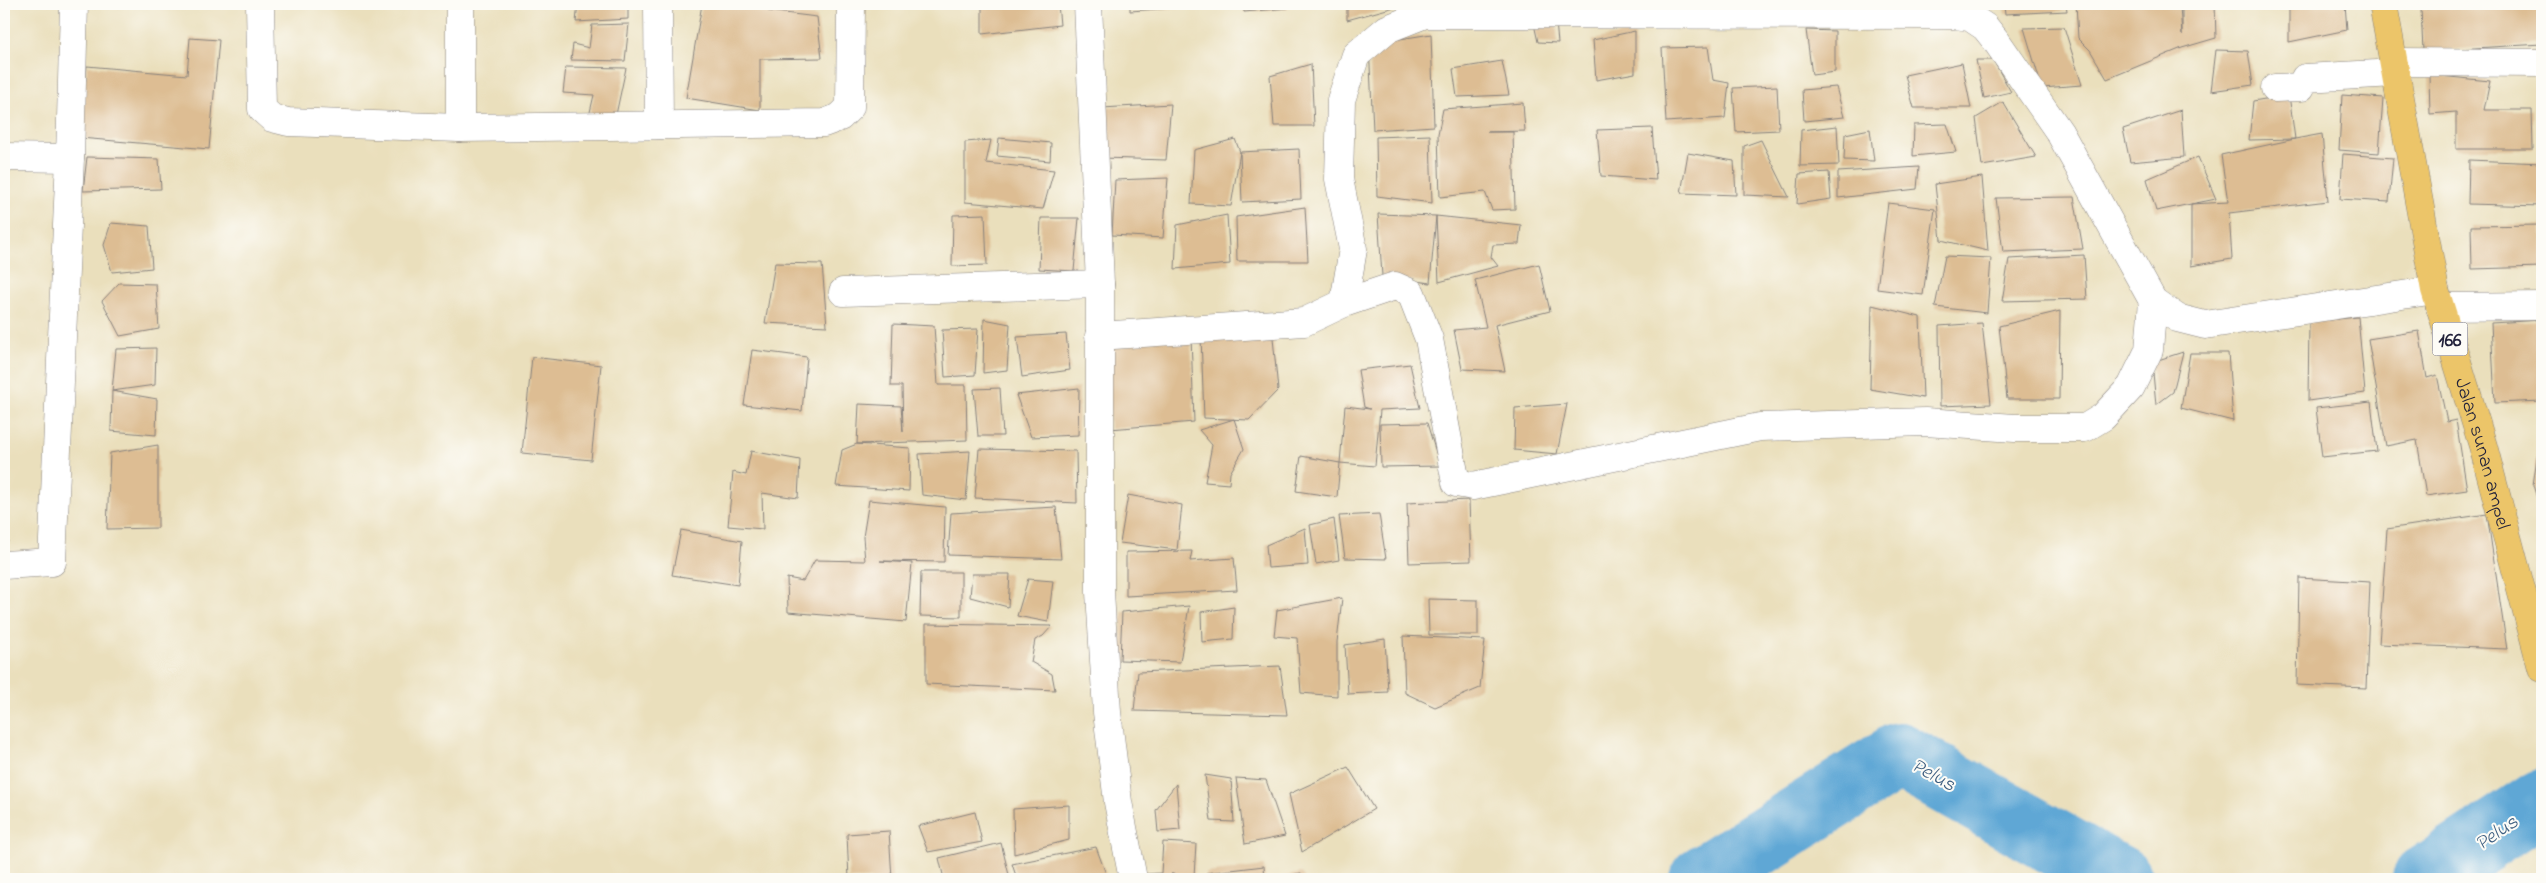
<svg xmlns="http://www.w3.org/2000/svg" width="2546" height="883" font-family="'Indie Flower',sans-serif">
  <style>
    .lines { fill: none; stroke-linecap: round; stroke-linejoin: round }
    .river { stroke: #5ea7d5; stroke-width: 66 }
    .building { fill: #ddbd93 }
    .street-casing { stroke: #86807c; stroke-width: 29 }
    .primary-casing { stroke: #86807c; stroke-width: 29 }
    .street { stroke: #fff; stroke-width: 28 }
    .primary { stroke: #ecc569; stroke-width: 28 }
    .labels { text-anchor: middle; stroke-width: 4; stroke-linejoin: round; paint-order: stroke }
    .shield { fill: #fdfcf7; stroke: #646373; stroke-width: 1 }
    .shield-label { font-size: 19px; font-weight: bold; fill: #22223b }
    .street-label { font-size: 20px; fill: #22223b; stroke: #fdfcf7 }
    .water-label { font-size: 21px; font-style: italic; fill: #3d5e80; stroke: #fdfcf7 }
  </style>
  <rect width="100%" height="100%" fill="#fdfcf7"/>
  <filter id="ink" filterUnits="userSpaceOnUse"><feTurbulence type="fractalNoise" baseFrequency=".02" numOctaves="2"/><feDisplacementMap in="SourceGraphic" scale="10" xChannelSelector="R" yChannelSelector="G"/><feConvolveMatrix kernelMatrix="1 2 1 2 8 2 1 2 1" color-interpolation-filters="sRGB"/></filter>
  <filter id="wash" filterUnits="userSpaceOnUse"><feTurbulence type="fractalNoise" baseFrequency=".0096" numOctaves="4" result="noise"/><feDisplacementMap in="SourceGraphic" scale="20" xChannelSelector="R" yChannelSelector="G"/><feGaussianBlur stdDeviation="1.12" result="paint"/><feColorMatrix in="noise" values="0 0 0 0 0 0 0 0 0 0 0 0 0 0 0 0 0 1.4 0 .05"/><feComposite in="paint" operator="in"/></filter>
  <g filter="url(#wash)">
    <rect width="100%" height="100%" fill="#eadfbc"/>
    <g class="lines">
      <g class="river">
        <path d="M1702,879L1899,755L2120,879"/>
        <path d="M2425,879L2542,801"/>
      </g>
    </g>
    <g id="blocks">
      <g class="building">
        <path d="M578,4H628V19L576,22Z"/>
        <path d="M702,4H768V11L817,17L822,58L760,59V110L686,98Z"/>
        <path d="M982,4H1058L1060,25L982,34Z"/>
        <path d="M1130,4H1202V6L1130,11Z"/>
        <path d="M1243,4H1287L1288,8L1244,12Z"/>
        <path d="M1347,4H1402V5L1347,20Z"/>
        <path d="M2004,4H2066L2067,11L2005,14Z"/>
        <path d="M2076,4H2174L2180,6L2182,35V4H2215L2216,38L2182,48L2107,79L2090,50L2078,38Z"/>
        <path d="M2289,4H2345L2347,30L2289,42Z"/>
        <path d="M2542,4V44L2423,51L2421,9Z"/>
        <path d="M1556,22L1558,43L1538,42L1534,24Z"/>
        <path d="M629,24L625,61L571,60L573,44L589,48L592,25Z"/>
        <path d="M2064,27L2082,85L2042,88L2024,28Z"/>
        <path d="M1806,30L1835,31V72L1812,75Z"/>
        <path d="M1635,31V73L1596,80L1593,40Z"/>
        <path d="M1431,34L1434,126L1373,130L1369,44Z"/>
        <path d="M190,38L219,40L209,149L80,138L87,66L187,75Z"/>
        <path d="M1708,47L1713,80L1729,83L1725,118L1666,122L1662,48Z"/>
        <path d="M2216,50L2248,51L2253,85L2211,91Z"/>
        <path d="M1976,60H1993L2011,92L1984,98Z"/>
        <path d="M1502,61L1509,95L1457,97L1453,69Z"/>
        <path d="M1962,63L1971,108H1914L1905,75Z"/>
        <path d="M1311,64L1314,126H1274L1270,76Z"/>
        <path d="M566,67L626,68L614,124L587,125L594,95L563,93Z"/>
        <path d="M2429,75L2490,81L2484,110H2532L2533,149H2456V112L2430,114Z"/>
        <path d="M1777,86L1779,130L1736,132L1733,88Z"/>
        <path d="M1836,87L1844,117L1804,121L1802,90Z"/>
        <path d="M2289,95L2295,139L2322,134L2328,201L2229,213L2232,259L2191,266V204L2228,202L2221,155L2295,139L2249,140L2253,101Z"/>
        <path d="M2342,95L2383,98L2379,153L2339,150Z"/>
        <path d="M2003,102L2036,157L1982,166L1976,118Z"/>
        <path d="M1523,103L1525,131L1487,132H1513L1515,209L1492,210L1485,192L1440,197L1438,134L1443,109Z"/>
        <path d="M1171,104L1166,160L1102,158V108Z"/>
        <path d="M2181,110L2184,157L2130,162L2123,129Z"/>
        <path d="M1947,124L1956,152L1913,156L1914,125Z"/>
        <path d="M1837,126L1839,165L1800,166L1801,130Z"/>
        <path d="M1652,128L1656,180L1601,176L1597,130Z"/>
        <path d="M1870,129L1874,161L1844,160L1845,134Z"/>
        <path d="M1430,135L1432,203L1377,196L1376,137Z"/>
        <path d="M999,138L1051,143L1050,161L997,156Z"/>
        <path d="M1235,139L1240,152L1231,206L1191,204L1194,150Z"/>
        <path d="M991,140L986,163L1054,170L1043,209L965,202V142Z"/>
        <path d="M1761,140L1789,197L1744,195V146Z"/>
        <path d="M1299,149L1301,199L1242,202L1240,152Z"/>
        <path d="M1688,153L1734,161L1736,195L1681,193Z"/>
        <path d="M2343,154L2393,158L2389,202L2340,199Z"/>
        <path d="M87,157L159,159L161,189L83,191Z"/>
        <path d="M2198,157L2216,199L2156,211L2147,179Z"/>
        <path d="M2469,160L2542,163V206L2468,204Z"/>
        <path d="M1919,167L1917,189L1838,198V172Z"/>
        <path d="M1829,172L1831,199L1797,204L1799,174Z"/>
        <path d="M1982,177L1988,251L1941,240L1935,184Z"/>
        <path d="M1168,178L1163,238L1112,235L1115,180Z"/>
        <path d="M2074,197L2083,249L2003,252L1996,198Z"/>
        <path d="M1888,203L1935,209L1923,295L1877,289Z"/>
        <path d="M1305,207L1308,261H1237L1236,217Z"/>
        <path d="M985,214L987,265L952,266L953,215Z"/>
        <path d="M1378,214L1436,216L1430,283L1382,276Z"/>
        <path d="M1227,215L1230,264L1175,269L1177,225Z"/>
        <path d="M1436,216L1521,225L1519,244L1493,245L1491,257L1498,266L1439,282Z"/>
        <path d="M1041,218H1079L1074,271L1039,269Z"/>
        <path d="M111,223L149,226L152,268L112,272L104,245Z"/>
        <path d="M2542,225V267L2472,269L2471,226Z"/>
        <path d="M4,238H6L5,272H4Z"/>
        <path d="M2084,255L2087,299L2002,301L2009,259Z"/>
        <path d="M1945,256L1991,258L1987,313L1935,307Z"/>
        <path d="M775,263L822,264L827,326L765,323Z"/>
        <path d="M1539,264L1550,311L1495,325L1505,371L1462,369L1454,330L1486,327L1475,280Z"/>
        <path d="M119,283L156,284L159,329L120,336L102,301Z"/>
        <path d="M1872,305L1920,317L1923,398L1870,389Z"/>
        <path d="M2060,311L2059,399H2007L1999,326Z"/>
        <path d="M2358,317L2365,393L2308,401L2309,322Z"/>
        <path d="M984,319L1010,324L1007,370L983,373Z"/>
        <path d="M2542,320V401L2495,403L2491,323Z"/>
        <path d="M1982,323L1991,404L1940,406L1939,326Z"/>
        <path d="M893,324L934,326L938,385H966L967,440L857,444L859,404L901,406L903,432L902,386H891Z"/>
        <path d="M978,329L975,375L945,377L942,330Z"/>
        <path d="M2419,331L2427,378L2437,375L2447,422L2456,420L2467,490L2426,496L2417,440L2386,446L2368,339Z"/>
        <path d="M1066,334L1070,370L1022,377L1017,337Z"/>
        <path d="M1107,336H1191L1194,422L1110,429Z"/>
        <path d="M1201,336L1273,338L1278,390L1249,420L1204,418Z"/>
        <path d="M156,348L155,385L112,391L116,349Z"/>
        <path d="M752,350L807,357L802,411L744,405Z"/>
        <path d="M2183,352L2173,392L2156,405L2152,362Z"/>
        <path d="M2190,353H2228L2233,421L2181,408Z"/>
        <path d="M532,357L601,365L591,460L522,453Z"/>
        <path d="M1410,364L1420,408L1380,410L1375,466L1340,463L1345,406L1370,409L1364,407L1358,370Z"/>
        <path d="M4,383H5L7,402L4,401Z"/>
        <path d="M1000,388L1003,436H978L974,389Z"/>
        <path d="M1079,388L1078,435L1031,437L1016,395Z"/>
        <path d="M112,391L157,399L156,435L111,431Z"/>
        <path d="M2371,402L2377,451L2322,457L2316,408Z"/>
        <path d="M1567,404L1557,454L1514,450L1515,408Z"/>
        <path d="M1234,419L1244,449L1230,473L1229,484L1205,482L1212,445L1199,430Z"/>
        <path d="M1427,423L1440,466L1381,467L1380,424Z"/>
        <path d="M2541,430H2542V515L2533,485Z"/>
        <path d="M857,444L910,448L909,491L836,486L842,450Z"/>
        <path d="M158,445V528L107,529L110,453Z"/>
        <path d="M979,449L1076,451L1077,503L975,498Z"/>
        <path d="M751,451L800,460L798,498L762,493L763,529L728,526L733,472L746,475Z"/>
        <path d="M970,451L966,500L922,495L919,454Z"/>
        <path d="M1301,456L1340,463L1337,497L1296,491Z"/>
        <path d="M1128,495L1182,505L1177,550L1120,543Z"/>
        <path d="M869,500L945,507L944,562L880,561L912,563L906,622L788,612L787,578L803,581L815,560L865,561L863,537Z"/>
        <path d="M1469,500L1471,561L1409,563L1407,503Z"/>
        <path d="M4,507L6,508L8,542L4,541Z"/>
        <path d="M1056,507L1061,559L948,555L951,513Z"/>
        <path d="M1379,514L1386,559L1345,558L1339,516Z"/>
        <path d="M2487,514L2507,649L2379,644L2387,529Z"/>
        <path d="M1334,519L1339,560L1316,564L1310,525Z"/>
        <path d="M1305,528L1308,565L1268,568L1266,545Z"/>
        <path d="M681,530L742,541L738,585L672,575Z"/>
        <path d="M1192,551L1190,561L1234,558L1237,590L1126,596V552Z"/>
        <path d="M921,572H961V617L920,616Z"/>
        <path d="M972,574H1010L1008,607L970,597Z"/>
        <path d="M2299,578L2370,582L2366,688L2297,685Z"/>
        <path d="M1028,579L1053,581L1048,622L1017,616Z"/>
        <path d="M1342,598L1337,642V696L1301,693L1297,638L1274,636L1277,610Z"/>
        <path d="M1428,599L1478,600V635H1429Z"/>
        <path d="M1189,606L1180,662L1120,660L1122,612Z"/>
        <path d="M1234,607L1233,639L1202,642L1201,612Z"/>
        <path d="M926,624L1052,626L1043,636L1035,640L1031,662L1052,674L1055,690L926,684Z"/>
        <path d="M1403,636L1485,640L1480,688L1435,707L1405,693Z"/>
        <path d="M1385,639L1388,692L1348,694L1345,645Z"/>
        <path d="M1280,666L1287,715L1134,711L1138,672Z"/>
        <path d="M1348,767L1374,809L1302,852L1289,794Z"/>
        <path d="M1205,775L1231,779L1234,822L1211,821Z"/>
        <path d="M1236,778L1266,780L1285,836L1245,844Z"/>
        <path d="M1176,784L1180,830L1158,832L1156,810Z"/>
        <path d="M1069,805V840L1014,854L1013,809Z"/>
        <path d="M975,812L982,842L928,852L918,826Z"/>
        <path d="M889,831L892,879H849L847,834Z"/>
        <path d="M1163,842L1196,844L1194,876L1171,874L1180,876V879H1145V874L1161,873Z"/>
        <path d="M1001,843L1010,879H944L939,858Z"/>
        <path d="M1096,847L1106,874L1086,879H1017L1012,864Z"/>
        <path d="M1264,866L1265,879H1207L1206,873Z"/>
        <path d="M1301,873L1305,879H1277V878Z"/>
      </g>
    </g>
  </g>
  <g filter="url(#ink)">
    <use href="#blocks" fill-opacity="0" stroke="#86807c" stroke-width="1"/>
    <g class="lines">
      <g class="street-casing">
        <g id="street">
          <path d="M260,4L262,109L272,118L288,122L460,128"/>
          <path d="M460,4V128L824,123L840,117L850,107L851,4"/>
          <path d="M658,4L659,125"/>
          <path d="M1088,4L1100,284V592L1107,712L1118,802L1133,879"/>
          <path d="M2393,62L2542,63"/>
          <path d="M2275,88L2301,87L2305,78L2395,73"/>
          <path d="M4,157L70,158L74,4"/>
          <path d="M843,292L1100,284"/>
          <path d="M1344,303L1395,286L1411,293L1429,339L1456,483L1473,486L1760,427L1925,422L2015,428H2085L2103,417L2131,387L2149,350L2153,301"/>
          <path d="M2440,307L2542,306"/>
          <path d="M1099,336L1304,322L1344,303L1353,249L1339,179L1341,100L1356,55L1387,29L1425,14L1955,15L1970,17L1985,27L1997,42L2060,133L2153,301L2177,318L2205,325L2435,290"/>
          <path d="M4,565L52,562L70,158"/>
        </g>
      </g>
      <g class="primary-casing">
        <g id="primary">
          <path id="s1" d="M2383,4L2435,290L2483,446L2542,668"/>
        </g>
      </g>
      <use href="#street" class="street"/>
      <use href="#primary" class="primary"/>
    </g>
  </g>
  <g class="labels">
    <rect class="shield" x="2432.5" y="322.5" width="35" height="33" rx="4"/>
    <g class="shield-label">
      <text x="2450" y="346">166</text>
    </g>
    <g class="street-label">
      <text dy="7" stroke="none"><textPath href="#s1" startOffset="461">Jalan sunan ampel</textPath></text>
    </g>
    <g class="water-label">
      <text transform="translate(1934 774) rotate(29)" y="7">Pelus</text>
      <text transform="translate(2496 832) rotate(-34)" y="7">Pelus</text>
    </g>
  </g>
  <rect width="2546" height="883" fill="none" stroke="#fdfcf7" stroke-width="20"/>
</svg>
